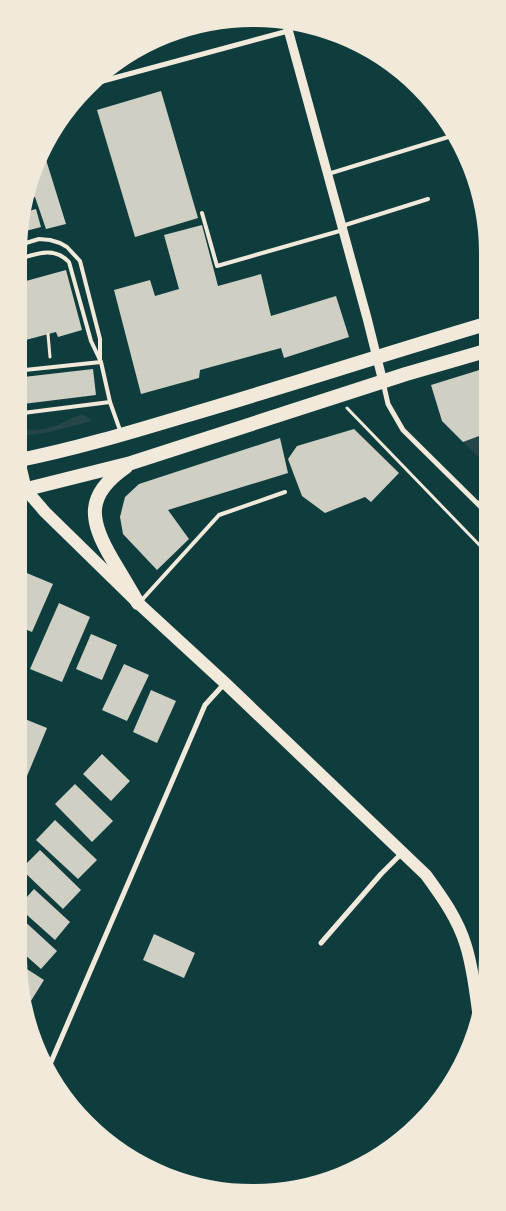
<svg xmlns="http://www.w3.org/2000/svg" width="506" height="1211" font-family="Signika,sans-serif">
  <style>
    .green { fill: #244646 }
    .building { fill: #cfcfc3 }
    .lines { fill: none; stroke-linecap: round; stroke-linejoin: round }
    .path { stroke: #f1e9da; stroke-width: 3 }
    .service { stroke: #f1e9da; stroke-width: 4 }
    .minor { stroke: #f1e9da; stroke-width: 5 }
    .tertiary { stroke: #f1e9da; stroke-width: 9 }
    .primary { stroke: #f1e9da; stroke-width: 12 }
    .trunk { stroke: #f1e9da; stroke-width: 14 }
    .rim { fill: none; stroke: #f1e9da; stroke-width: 6 }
  </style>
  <rect width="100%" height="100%" fill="#0f3d3e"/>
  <g class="green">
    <path d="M81,415L86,416L92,421L50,432L15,437V429C29,430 42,431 55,426C64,423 71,417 81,415Z"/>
    <path d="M490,432V468L463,442Z"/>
  </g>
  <g class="building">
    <path d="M167,34L169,39L150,44L149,39Z"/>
    <path d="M161,91L198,218L135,237L97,110Z"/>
    <path d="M43,150L66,224L46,229L35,197L24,201L28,177Z"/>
    <path d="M36,209L41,227L18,233L22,213Z"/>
    <path d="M202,225L218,286L261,274L271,316L336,296L349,337L284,358L281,348L200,370L199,378L141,394L114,290L150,280L155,296L179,289L164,235Z"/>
    <path d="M66,270L82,330L58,337L56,332L18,342L15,330V284Z"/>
    <path d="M489,367L490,432L463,442L442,421L431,385Z"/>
    <path d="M93,369L96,395L15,405V378Z"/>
    <path d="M354,429L399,473L371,502L365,497L325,513L302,496L288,459L297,446Z"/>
    <path d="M280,438L288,473L168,510L189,539L157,570L123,534L120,517L125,497L139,484Z"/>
    <path d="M22,571L53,584L32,632L15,625V587Z"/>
    <path d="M59,603L90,617L62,682L30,669Z"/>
    <path d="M91,634L117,645L102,680L76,669Z"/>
    <path d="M124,664L149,675L127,721L102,710Z"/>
    <path d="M151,690L176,701L157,743L133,732Z"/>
    <path d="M15,715L47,728L15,805Z"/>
    <path d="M102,754L130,781L111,801L83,774Z"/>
    <path d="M75,784L113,821L92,842L55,804Z"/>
    <path d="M55,820L97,860L78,879L36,840Z"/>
    <path d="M40,850L81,890L63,909L21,869Z"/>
    <path d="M34,889L70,922L55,940L18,907Z"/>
    <path d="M21,918L57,951L41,969L15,946V924Z"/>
    <path d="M154,934L195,953L184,978L143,960Z"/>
    <path d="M16,962L44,980L29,1004L22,999Z"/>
  </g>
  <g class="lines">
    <g class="path">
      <path d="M48,334L50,357"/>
      <path d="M347,408L490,556"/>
    </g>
    <g class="service">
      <path d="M328,174L458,134"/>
      <path d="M202,213L217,266L343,230"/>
      <path d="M342,226L428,199"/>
      <path d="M16,246L39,239L50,240L60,243L67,247L80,261L100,339V359"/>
      <path d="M15,260C34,255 53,245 69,262L91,341L101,362L110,402L121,433"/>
      <path d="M15,371L101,362"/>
      <path d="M15,414L110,402"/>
      <path d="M478,504L490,492"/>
      <path d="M140,602L219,515L285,492"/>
    </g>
    <g class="minor">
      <path d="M88,85L288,31"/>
      <path d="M383,382L388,404L403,430L490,516"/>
      <path d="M321,943L381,874L402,853"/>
      <path d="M48,1069L205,705L225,683"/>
    </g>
    <path class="tertiary" d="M286,22L367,318L383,382"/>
    <path class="primary" d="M19,460L26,490L45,512L138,603L225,683L426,875C442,897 458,919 466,946C474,972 476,999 480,1026"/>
    <g class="trunk">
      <path d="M15,461C76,449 135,431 195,413C293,384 391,352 489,323"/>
      <path d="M126,467C85,495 89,520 112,559C121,574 130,589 138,603"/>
      <path d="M15,492L131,463L406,374L489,350"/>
    </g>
  </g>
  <path d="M0 0H506V1211H0ZM253 24H253A229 229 0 0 1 482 253V958A229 229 0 0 1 253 1187H253A229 229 0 0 1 24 958V253A229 229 0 0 1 253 24Z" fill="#f1e9da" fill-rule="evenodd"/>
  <path class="rim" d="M253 24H253A229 229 0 0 1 482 253V958A229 229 0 0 1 253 1187H253A229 229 0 0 1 24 958V253A229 229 0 0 1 253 24Z"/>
</svg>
